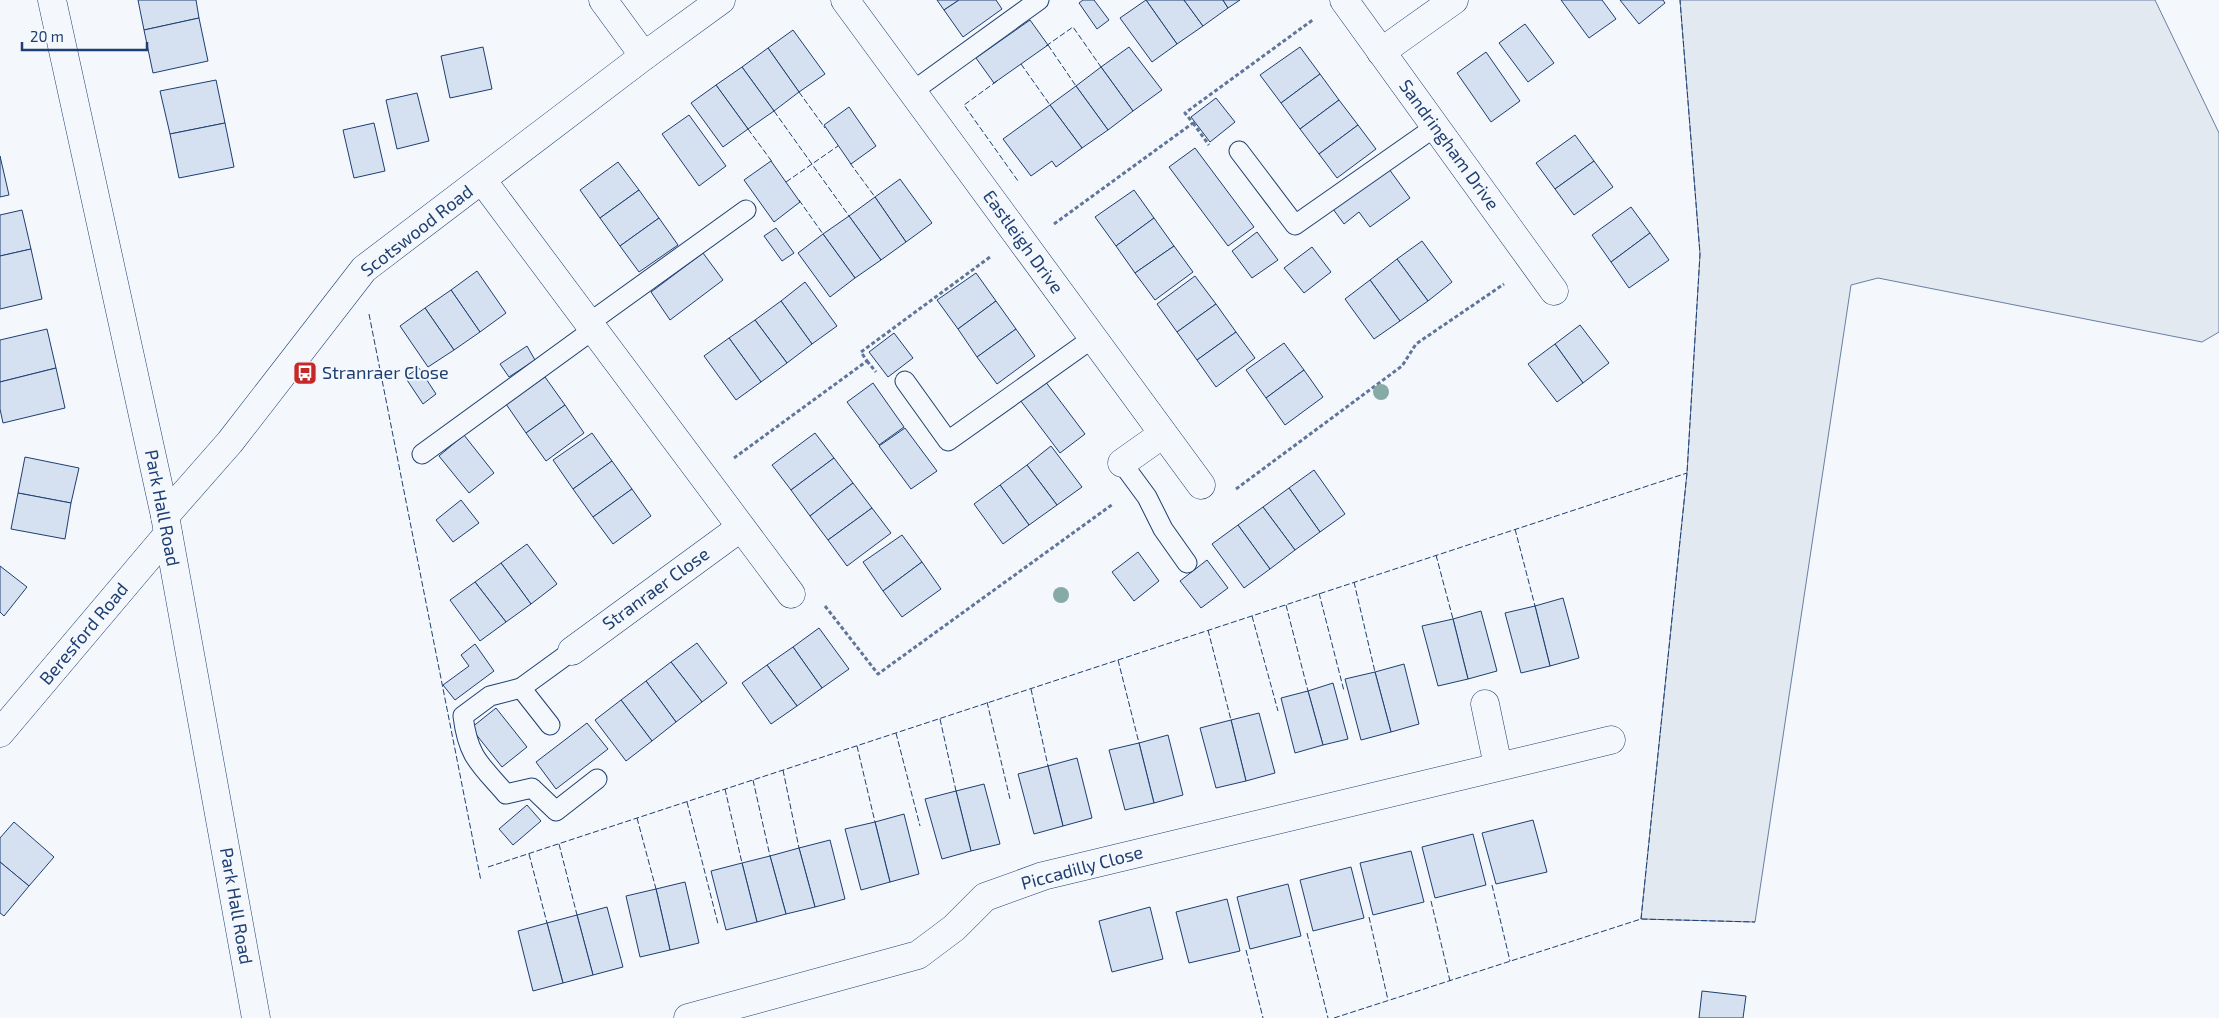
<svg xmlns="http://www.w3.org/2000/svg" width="2219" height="1018" font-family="'Exo 2',sans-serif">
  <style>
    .grass { fill: #e3e9f0; stroke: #687fa3 }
    .building { fill: #d5e0f0; stroke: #1d3f73 }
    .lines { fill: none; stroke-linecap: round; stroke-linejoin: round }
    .lane-casing { stroke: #1d3f73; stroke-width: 21 }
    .street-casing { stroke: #1d3f73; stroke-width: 29 }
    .path { stroke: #5e769c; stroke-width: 3; stroke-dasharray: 4 2.5; stroke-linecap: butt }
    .lane { stroke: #f4f7fb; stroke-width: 19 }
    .street { stroke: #f4f7fb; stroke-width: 28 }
    .fence { stroke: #1d3f73; stroke-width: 1; stroke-dasharray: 6 2.5; stroke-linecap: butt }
    .tree { fill: #86aba6 }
    .labels { text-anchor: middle; stroke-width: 4; stroke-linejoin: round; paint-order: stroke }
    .street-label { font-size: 18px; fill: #1d3f73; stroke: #f4f7fb }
    .poi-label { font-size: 18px; fill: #1d3f73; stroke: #f4f7fb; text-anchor: start }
  </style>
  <rect width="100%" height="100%" fill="#f4f7fb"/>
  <path class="grass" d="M1680,0H2155L2219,133V332L2202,342L1878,278L1851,285L1755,922L1641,919L1687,473L1700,254Z"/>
  <g class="building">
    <path d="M138,0H196L199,18L144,30Z"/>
    <path d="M937,0H959L944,10Z"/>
    <path d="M959,0H996L1002,9L963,37L944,10Z"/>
    <path d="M1083,0H1094L1109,20L1097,29L1079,3Z"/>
    <path d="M1146,0H1184L1203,26L1177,44Z"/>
    <path d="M1146,0L1177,44L1152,62L1120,18Z"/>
    <path d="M1184,0H1223L1228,8L1203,26Z"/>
    <path d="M1223,0H1240L1228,8Z"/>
    <path d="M1561,0H1602L1616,19L1589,38Z"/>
    <path d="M1620,0H1663L1665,3L1639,24Z"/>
    <path d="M199,18L208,61L153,73L144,30Z"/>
    <path d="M1030,20L1048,45L994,83L976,58Z"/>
    <path d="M1525,24L1554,63L1528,82L1499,43Z"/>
    <path d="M793,30L825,74L799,92L768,48Z"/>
    <path d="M483,47L492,89L450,98L441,56Z"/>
    <path d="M1129,47L1162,90L1133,111L1101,67Z"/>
    <path d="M1300,47L1320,74L1281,103L1260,75Z"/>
    <path d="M768,48L799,92L774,111L742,67Z"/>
    <path d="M1486,52L1520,101L1491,122L1457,73Z"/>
    <path d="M742,67L774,111L748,129L716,85Z"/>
    <path d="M1101,67L1133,111L1108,130L1076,86Z"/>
    <path d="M1320,74L1339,100L1300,129L1281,103Z"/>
    <path d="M216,80L225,123L170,134L160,91Z"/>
    <path d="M716,85L748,129L723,147L691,103Z"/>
    <path d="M1076,86L1108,130L1082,148L1050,105Z"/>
    <path d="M417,93L429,141L397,149L386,100Z"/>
    <path d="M1216,98L1235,122L1210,142L1191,117Z"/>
    <path d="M1339,100L1358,125L1319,154L1300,129Z"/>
    <path d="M1050,105L1082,148L1056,167L1052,161L1031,176L1003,139Z"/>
    <path d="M849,107L876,146L851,164L824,125Z"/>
    <path d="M689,115L726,166L699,186L662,134Z"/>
    <path d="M225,123L234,167L179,178L170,134Z"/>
    <path d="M374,123L385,171L354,178L343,130Z"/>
    <path d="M1358,125L1376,149L1337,178L1319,154Z"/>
    <path d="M1575,135L1594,161L1555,189L1536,163Z"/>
    <path d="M1195,148L1254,227L1228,246L1169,167Z"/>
    <path d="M0,156L9,195L0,197Z"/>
    <path d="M771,161L800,202L774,222L744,180Z"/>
    <path d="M1594,161L1613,187L1574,215L1555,189Z"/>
    <path d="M618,162L639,190L600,218L580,190Z"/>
    <path d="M1389,169L1410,198L1370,227L1359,212L1344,224L1333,209Z"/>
    <path d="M900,179L932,223L906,242L875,197Z"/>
    <path d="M639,190L659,218L620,246L600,218Z"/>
    <path d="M1134,190L1154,218L1116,246L1095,217Z"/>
    <path d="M875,197L906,242L881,260L849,216Z"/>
    <path d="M1631,207L1650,233L1611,262L1592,235Z"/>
    <path d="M22,210L31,249L0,256V215Z"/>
    <path d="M849,216L881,260L855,278L823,234Z"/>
    <path d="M659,218L678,245L639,272L620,246Z"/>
    <path d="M1154,218L1174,246L1135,273L1116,246Z"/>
    <path d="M776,228L794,253L782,261L764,236Z"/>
    <path d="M1257,232L1278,260L1252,278L1232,251Z"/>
    <path d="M1650,233L1669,260L1629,288L1611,262Z"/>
    <path d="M823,234L855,278L830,297L798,253Z"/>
    <path d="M1422,241L1452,282L1428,301L1397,259Z"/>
    <path d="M1174,246L1193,272L1155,300L1135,273Z"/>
    <path d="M1312,247L1331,272L1304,293L1284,268Z"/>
    <path d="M31,249L42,299L0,309V256Z"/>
    <path d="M703,253L723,280L670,320L651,292Z"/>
    <path d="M1397,259L1428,301L1400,321L1370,280Z"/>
    <path d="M477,271L506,313L480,332L451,290Z"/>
    <path d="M976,273L996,301L958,329L937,300Z"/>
    <path d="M1195,276L1216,304L1177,332L1157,304Z"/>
    <path d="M1370,280L1400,321L1374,339L1345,299Z"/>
    <path d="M805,282L837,326L812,344L781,301Z"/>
    <path d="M451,290L480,332L454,350L425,308Z"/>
    <path d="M781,301L812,344L787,363L755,320Z"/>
    <path d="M996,301L1016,329L977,357L958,329Z"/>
    <path d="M1216,304L1236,332L1197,360L1177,332Z"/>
    <path d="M425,308L454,350L428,367L400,326Z"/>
    <path d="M755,320L787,363L761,382L729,338Z"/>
    <path d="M1580,325L1609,363L1583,383L1555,344Z"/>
    <path d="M47,329L56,368L0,382V340Z"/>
    <path d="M1016,329L1035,356L997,384L977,357Z"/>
    <path d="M1236,332L1255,358L1216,387L1197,360Z"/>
    <path d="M894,333L913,358L888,377L869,352Z"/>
    <path d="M729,338L761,382L736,400L704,356Z"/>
    <path d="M1284,343L1304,370L1266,398L1246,370Z"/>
    <path d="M1555,344L1583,383L1557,402L1528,364Z"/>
    <path d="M527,346L535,360L509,377L500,364Z"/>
    <path d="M56,368L65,408L3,423L0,409V382Z"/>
    <path d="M419,368L436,394L423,404L405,377Z"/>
    <path d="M1304,370L1323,397L1285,425L1266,398Z"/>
    <path d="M545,377L565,405L526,433L506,404Z"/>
    <path d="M1045,381L1085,434L1060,453L1020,400Z"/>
    <path d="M873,383L904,427L879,445L847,402Z"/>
    <path d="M565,405L584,433L546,461L526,433Z"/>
    <path d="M905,428L937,471L911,489L879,446Z"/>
    <path d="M592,433L612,461L573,489L553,460Z"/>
    <path d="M815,433L834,458L791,490L772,465Z"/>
    <path d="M464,435L494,473L469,493L439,456Z"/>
    <path d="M1051,446L1082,487L1057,505L1027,465Z"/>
    <path d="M25,457L79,468L71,503L18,493Z"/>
    <path d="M834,458L853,483L810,516L791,490Z"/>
    <path d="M612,461L632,489L593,517L573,489Z"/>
    <path d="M1027,465L1057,505L1029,525L1000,485Z"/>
    <path d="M1314,470L1345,514L1320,532L1289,488Z"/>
    <path d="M853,483L872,508L828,540L810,516Z"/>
    <path d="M1000,485L1029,525L1003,544L974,504Z"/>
    <path d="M1289,488L1320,532L1295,550L1263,507Z"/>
    <path d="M632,489L651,516L613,544L593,517Z"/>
    <path d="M18,493L71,503L65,539L11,529Z"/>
    <path d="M461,500L479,523L453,542L436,520Z"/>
    <path d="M1263,507L1295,550L1270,569L1238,525Z"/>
    <path d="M872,508L891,533L847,566L828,540Z"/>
    <path d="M1238,525L1270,569L1244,588L1212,544Z"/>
    <path d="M902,535L922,562L883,591L863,562Z"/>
    <path d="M527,544L557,584L531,604L501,563Z"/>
    <path d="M1138,552L1159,581L1134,601L1112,572Z"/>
    <path d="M1207,560L1228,588L1201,608L1180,581Z"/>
    <path d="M922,562L941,589L902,617L883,591Z"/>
    <path d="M501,563L531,604L506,622L475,582Z"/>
    <path d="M0,566L27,587L4,616L0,612Z"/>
    <path d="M475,582L506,622L480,641L450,600Z"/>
    <path d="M1563,598L1579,658L1550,666L1535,606Z"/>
    <path d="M1535,606L1550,666L1521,673L1505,613Z"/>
    <path d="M1481,611L1497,671L1468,679L1453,619Z"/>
    <path d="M1453,619L1468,679L1438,686L1422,626Z"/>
    <path d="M819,628L849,669L822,688L793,647Z"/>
    <path d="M697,643L727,683L702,702L671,662Z"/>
    <path d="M475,644L494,671L455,700L443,685L469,666L461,655Z"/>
    <path d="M793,647L822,688L797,706L767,665Z"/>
    <path d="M671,662L702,702L676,722L646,681Z"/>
    <path d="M1404,664L1419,724L1391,732L1375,672Z"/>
    <path d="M767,665L797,706L771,724L742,683Z"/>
    <path d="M1375,672L1391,732L1361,740L1345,679Z"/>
    <path d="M646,681L676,722L652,741L621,700Z"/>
    <path d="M1333,683L1348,739L1323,745L1308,691Z"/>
    <path d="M1308,691L1323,745L1295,753L1281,698Z"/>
    <path d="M621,700L652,741L626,761L595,720Z"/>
    <path d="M496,708L527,747L502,767L471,728Z"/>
    <path d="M1259,713L1275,773L1246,781L1231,720Z"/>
    <path d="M1231,720L1246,781L1216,788L1200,728Z"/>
    <path d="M587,723L608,749L556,789L536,762Z"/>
    <path d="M1168,735L1183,795L1154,803L1139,743Z"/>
    <path d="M1139,743L1154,803L1125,810L1109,750Z"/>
    <path d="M1077,758L1092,818L1063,826L1048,766Z"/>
    <path d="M1048,766L1063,826L1034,834L1018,774Z"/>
    <path d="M984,784L1000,844L971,851L956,791Z"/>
    <path d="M956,791L971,851L942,859L925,799Z"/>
    <path d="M527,805L541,821L513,845L499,829Z"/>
    <path d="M904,814L919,874L890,882L875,822Z"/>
    <path d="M1533,820L1547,872L1496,884L1482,833Z"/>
    <path d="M14,822L54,857L29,886L0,862V838Z"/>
    <path d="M875,822L890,882L861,890L845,829Z"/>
    <path d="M1473,834L1486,885L1435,898L1422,847Z"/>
    <path d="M830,840L845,899L815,907L799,848Z"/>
    <path d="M799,848L815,907L786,914L770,856Z"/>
    <path d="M1411,851L1424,902L1373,915L1360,863Z"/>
    <path d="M770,856L786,914L757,922L742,863Z"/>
    <path d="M0,862L29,886L4,916L0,913Z"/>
    <path d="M742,863L757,922L726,930L711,871Z"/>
    <path d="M1351,867L1364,918L1313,931L1300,880Z"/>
    <path d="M685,882L699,943L670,950L656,889Z"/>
    <path d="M1288,884L1301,936L1250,949L1237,897Z"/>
    <path d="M656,889L670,950L640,957L626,896Z"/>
    <path d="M1227,899L1240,951L1189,963L1176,912Z"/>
    <path d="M607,907L623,967L593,975L577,915Z"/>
    <path d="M1150,907L1163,959L1112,972L1099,921Z"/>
    <path d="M577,915L593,975L563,983L547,923Z"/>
    <path d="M547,923L563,983L533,991L518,931Z"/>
    <path d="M1702,991L1746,996L1743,1018H1699Z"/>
  </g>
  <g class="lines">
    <g class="lane-casing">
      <g id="lane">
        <path d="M913,91L1039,0"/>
        <path d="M1239,151L1295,225L1435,127"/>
        <path d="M589,323L746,210"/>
        <path d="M905,381L948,441L1093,338"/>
        <path d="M422,454L594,329"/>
        <path d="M1122,463L1147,497L1163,529L1187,563"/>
        <path d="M521,688L490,696L463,716C468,757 480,764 506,794L532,788L556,811L597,779"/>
        <path d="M550,725L521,688L572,651"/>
      </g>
    </g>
    <g class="street-casing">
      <g id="street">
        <path d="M52,0L165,516L256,1018"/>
        <path d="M603,0L644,56"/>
        <path d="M845,0L1201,485"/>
        <path d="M1344,0L1554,291"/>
        <path d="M1381,52L1454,0"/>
        <path d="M482,180L791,594"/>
        <path d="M1122,463L1163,434"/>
        <path d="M165,516L230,442L364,269L644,56L721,0"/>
        <path d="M572,651L740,528"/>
        <path d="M1485,704L1498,766"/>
        <path d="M0,733L168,534"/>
        <path d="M688,1018L918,955L954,928L985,897L1043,876L1611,740"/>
      </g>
    </g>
    <g class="path">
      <path d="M1193,123L1209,145"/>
      <path d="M1054,224L1193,123L1185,113L1314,19"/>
      <path d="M867,361L876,372"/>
      <path d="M734,458L867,361L861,352L990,257"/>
      <path d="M1236,489L1402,366L1416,344L1504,284"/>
      <path d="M825,606L878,674L1113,504"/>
    </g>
    <use href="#lane" class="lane"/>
    <use href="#street" class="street"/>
    <g class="fence">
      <path d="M1048,45L1076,86"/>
      <path d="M1046,46L1073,27L1101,67"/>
      <path d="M1021,64L1050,105"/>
      <path d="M997,81L964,105L1018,181"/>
      <path d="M799,92L825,128"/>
      <path d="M774,111L849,216"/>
      <path d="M748,129L773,163"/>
      <path d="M850,163L875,197"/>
      <path d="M786,182L838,146"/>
      <path d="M799,200L823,234"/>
      <path d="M369,314L481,881"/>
      <path d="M1515,529L1535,606"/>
      <path d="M1436,555L1453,619"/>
      <path d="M1354,582L1375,672"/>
      <path d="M1319,593L1344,691"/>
      <path d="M1286,605L1308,691"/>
      <path d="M1252,616L1278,711"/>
      <path d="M1208,630L1231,720"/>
      <path d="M1118,660L1139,743"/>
      <path d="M1031,689L1048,766"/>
      <path d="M987,702L1010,799"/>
      <path d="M940,719L956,791"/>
      <path d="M896,733L920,826"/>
      <path d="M857,746L875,822"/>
      <path d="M783,770L799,848"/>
      <path d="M753,780L770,856"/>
      <path d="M725,789L742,863"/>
      <path d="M687,802L718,924"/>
      <path d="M637,818L656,889"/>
      <path d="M559,844L577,915"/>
      <path d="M529,854L547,923"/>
      <path d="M488,867L1687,473"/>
      <path d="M1492,885L1510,961"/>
      <path d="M1431,901L1450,981"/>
      <path d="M1369,917L1388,1000"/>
      <path d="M1641,919L1687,473L1700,254L1680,0"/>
      <path d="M1307,933L1328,1018"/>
      <path d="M1246,950L1263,1018"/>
      <path d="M1334,1018L1641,919L1755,922"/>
    </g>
  </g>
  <g class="tree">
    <circle cx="1381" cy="392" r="8"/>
    <circle cx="1061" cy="595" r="8"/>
  </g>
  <defs>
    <g id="bus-square" transform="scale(1.25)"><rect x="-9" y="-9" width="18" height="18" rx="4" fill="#c62828" stroke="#f4f7fb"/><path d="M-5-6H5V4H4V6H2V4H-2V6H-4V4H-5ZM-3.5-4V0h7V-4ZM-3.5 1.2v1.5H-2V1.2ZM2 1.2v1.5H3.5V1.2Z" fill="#fff"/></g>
  </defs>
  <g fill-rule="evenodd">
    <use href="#bus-square" x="305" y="373"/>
  </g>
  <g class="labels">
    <g class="street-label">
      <text transform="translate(1449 145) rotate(54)" y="6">Sandringham Drive</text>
      <text transform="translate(417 231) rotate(-38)" y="6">Scotswood Road</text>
      <text transform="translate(1023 242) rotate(54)" y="6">Eastleigh Drive</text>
      <text transform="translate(162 508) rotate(79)" y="6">Park Hall Road</text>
      <text transform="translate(656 589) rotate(-36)" y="6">Stranraer Close</text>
      <text transform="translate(84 634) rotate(-50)" y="6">Beresford Road</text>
      <text transform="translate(1082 868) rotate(-15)" y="6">Piccadilly Close</text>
      <text transform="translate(236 906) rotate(80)" y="6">Park Hall Road</text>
    </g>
    <g class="poi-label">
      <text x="322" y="379">Stranraer Close</text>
    </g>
  </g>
  <path d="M22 42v8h125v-8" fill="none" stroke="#1d3f73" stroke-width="2.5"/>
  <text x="30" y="42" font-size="15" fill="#1d3f73" stroke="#f4f7fb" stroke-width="4" paint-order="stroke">20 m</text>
</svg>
